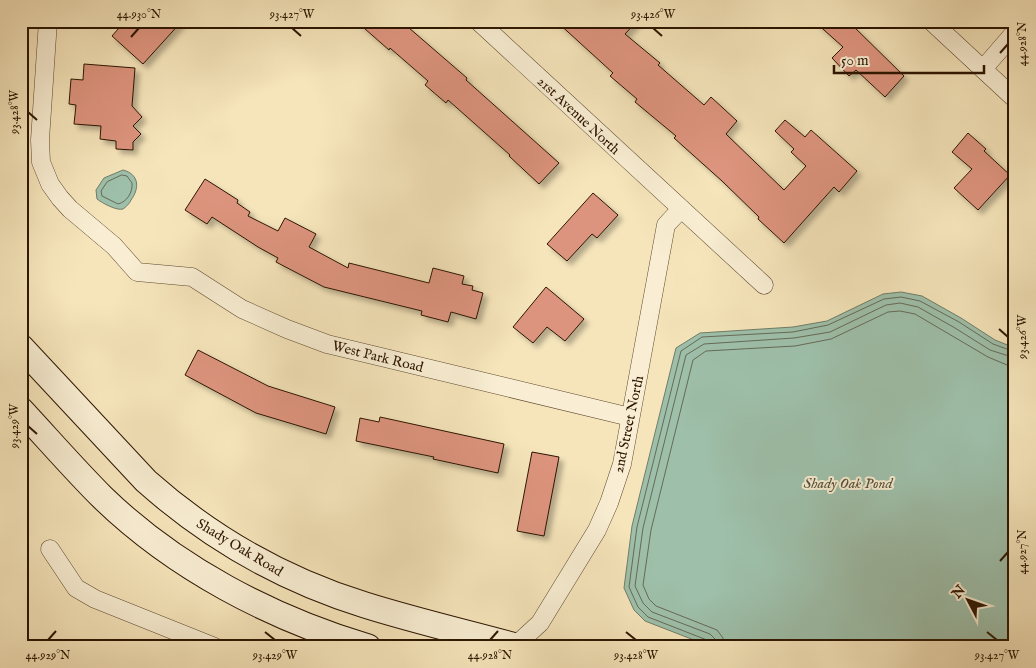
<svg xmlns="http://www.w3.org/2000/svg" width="1036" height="668" font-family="'IM FELL English',serif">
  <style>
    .water { fill: #9ec0ab; stroke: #707c67 }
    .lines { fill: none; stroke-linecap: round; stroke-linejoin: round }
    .shore { stroke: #656a56; stroke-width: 1 }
    .building { fill: #dd947e; stroke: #2c1500; filter: url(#shadow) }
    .minor-casing { stroke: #5e492f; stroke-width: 19 }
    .secondary-casing { stroke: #2c1500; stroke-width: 27 }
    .minor { stroke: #f9eed3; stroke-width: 18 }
    .secondary { stroke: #f9eed3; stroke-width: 25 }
    .ticks { fill: none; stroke: #2c1500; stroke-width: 2 }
    .labels { text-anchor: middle; stroke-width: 4; stroke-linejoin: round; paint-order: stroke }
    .street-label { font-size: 14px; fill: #2c1500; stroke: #f9eed3 }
    .water-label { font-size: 15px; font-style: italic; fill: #54513c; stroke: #f9eed3 }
    .neatline { fill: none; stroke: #2c1500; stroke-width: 2 }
    .ticks-label { font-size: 12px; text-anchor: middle; fill: #2c1500 }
  </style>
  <defs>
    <filter id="shadow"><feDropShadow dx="4.5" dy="4.5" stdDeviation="2.5" flood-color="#0004"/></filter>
  </defs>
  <rect width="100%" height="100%" fill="#f6e5bb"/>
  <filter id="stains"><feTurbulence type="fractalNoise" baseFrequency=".004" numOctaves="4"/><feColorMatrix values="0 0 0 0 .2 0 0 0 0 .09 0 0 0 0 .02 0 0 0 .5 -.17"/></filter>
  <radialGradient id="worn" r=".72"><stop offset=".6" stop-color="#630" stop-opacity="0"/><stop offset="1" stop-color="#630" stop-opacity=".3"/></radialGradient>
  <g class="water">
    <path d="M123,170C139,174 140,188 131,200C130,203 126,207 123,209C117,211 102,203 97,199L96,190L104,178Z"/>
    <path d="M901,292L922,296L961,318L995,340L1015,348V647H712L645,621L634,610L624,588L632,526L676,348L700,333L793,327L827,321L883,294Z"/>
  </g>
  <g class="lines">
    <g class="shore">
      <path d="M122,175L127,176L132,183C133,192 127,202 118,204L102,196L101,191L107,182Z"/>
      <path d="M710,647L707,640L648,617L638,607L629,587L637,527L681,351L702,337L793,332L828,325L884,299L901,297L920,301L959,322L993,344L1015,352"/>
      <path d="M717,647L715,639L710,634L652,612L643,603L635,586L643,528L686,355L704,344L794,338L830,332L886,305L900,303L918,307L955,328L990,350L1015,358"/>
      <path d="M724,647L723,638L717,630L656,606L649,599L643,585L651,530L693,360L706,351L795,346L831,339L888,312L900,311L915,314L988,357L1007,365L1015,366"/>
    </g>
  </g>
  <g class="building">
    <path d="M125,21H182L143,64L112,36Z"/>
    <path d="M356,21H401L467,78L466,80L559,163L539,184L509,156L510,155L448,100L446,103L425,85L428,81L390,48L389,50Z"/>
    <path d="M556,21H637L625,34L660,63L658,65L704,105L711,97L737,121L726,134L784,190L806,166L791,152L794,149L775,131L785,120L805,137L811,130L857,171L839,192L834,187L784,243L758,219L759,217L722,181L674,138L676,136L635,102L637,99L610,76L613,73Z"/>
    <path d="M814,21H848L904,76L885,97L856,70L849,76L832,58L843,47Z"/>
    <path d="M84,64L135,68L132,106L142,117L133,126L141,134L133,142V150L116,149V141L100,139L101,126L74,124L76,105L69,104L71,79L83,80Z"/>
    <path d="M968,133L986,149L984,151L1010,175L978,210L954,188L972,169L952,152Z"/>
    <path d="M205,179L238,200L237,203L250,212L248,216L278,231L285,218L316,234L309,247L348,268L349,263L429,283L433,268L464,276L462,284L473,286L472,290L483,293L476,319L451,312L448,322L421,315L422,311L324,287L276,262L278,258L258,247L212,217L207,224L185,210Z"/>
    <path d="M593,193L618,215L597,238L592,234L567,261L547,244Z"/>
    <path d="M546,287L584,319L565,341L547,327L533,343L513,327Z"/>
    <path d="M198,350L268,386L335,407L326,434L256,413L185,375Z"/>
    <path d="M380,417L504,444L498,473L433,459L434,457L356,441L360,418L379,422Z"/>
    <path d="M532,452L559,457L544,536L517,531Z"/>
  </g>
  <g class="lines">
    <g class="minor-casing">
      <g id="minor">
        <path d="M48,21L40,140L41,162L50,184L60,198L70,209L114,246L137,272L192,277L242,309L287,329L327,344L630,417"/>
        <path d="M478,21L764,285"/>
        <path d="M931,21L1015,99"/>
        <path d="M983,69L1015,32"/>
        <path d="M50,549L76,588L95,599L215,647"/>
        <path d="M514,647L540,623L597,530L609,503L622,464L666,225L681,209"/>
      </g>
    </g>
    <g class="secondary-casing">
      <g id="secondary">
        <path d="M21,347L146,481C209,537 284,580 365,605C416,621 468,633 519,647"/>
        <path d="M21,410C48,439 74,469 102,497C175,568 271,618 368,647"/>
      </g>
    </g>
    <use href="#minor" class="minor"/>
    <use href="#secondary" class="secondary"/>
  </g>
  <path class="ticks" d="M292,28L301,36M653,28L662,36M131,37L139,28M1000,53L1008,44M28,112L37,120M999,329L1008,337M28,426L37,434M1000,561L1008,552M265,632L275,640M626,632L636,640M987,632L997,640M48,640L56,631M490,640L498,631"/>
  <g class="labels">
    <g class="street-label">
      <text transform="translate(579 115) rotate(43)" y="5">21st Avenue North</text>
      <text transform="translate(378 356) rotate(14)" y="5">West Park Road</text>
      <text transform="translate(628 424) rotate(-78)" y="5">2nd Street North</text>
      <text transform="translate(240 547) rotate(31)" y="5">Shady Oak Road</text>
    </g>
    <g class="water-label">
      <text x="848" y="488">Shady Oak Pond</text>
    </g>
  </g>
  <rect width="1036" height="668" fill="none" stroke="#f6e5bb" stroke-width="55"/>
  <g transform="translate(968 600) rotate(311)" stroke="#f9eed3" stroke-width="4" paint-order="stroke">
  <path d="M0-4L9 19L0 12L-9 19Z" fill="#2c1500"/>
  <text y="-8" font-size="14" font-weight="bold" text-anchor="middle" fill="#2c1500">N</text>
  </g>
  <path d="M834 65v8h150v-8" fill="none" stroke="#2c1500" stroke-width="2.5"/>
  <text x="841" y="65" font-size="15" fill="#2c1500" stroke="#f9eed3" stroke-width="4" paint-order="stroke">50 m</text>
  <rect x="28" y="28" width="980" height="612" class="neatline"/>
  <g class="ticks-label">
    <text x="139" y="18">44.930°N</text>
    <text x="292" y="18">93.427°W</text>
    <text x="653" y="18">93.426°W</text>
    <text transform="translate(1022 44) rotate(-90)" y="4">44.928°N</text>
    <text transform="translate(14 112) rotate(-90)" y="4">93.428°W</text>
    <text transform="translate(1022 337) rotate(-90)" y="4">93.426°W</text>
    <text transform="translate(14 426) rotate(-90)" y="4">93.429°W</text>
    <text transform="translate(1022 552) rotate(-90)" y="4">44.927°N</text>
    <text x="48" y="659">44.929°N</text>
    <text x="275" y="659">93.429°W</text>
    <text x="490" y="659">44.928°N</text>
    <text x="636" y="659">93.428°W</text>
    <text x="997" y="659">93.427°W</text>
  </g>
  <rect width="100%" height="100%" filter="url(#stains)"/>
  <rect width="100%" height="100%" fill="url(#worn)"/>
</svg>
